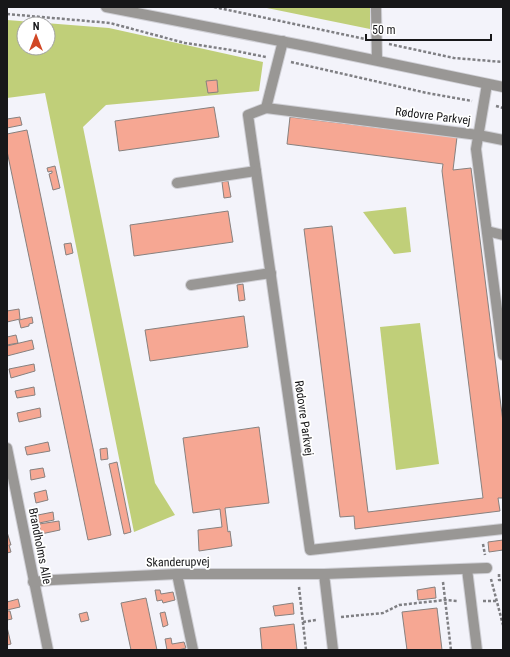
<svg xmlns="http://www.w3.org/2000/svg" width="510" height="657" font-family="'Roboto Condensed',sans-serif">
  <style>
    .green { fill: #c0cf79; fill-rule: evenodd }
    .building { fill: #f6a793; stroke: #87817f }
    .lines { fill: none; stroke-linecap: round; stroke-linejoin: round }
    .minor-casing { stroke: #d0d0d6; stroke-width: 12 }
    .path { stroke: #7f7f83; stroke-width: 2.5; stroke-dasharray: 3 2; stroke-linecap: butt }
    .minor { stroke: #999795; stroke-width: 10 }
    .labels { text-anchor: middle; stroke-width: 3.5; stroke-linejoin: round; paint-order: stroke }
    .street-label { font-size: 12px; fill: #171719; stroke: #fff }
  </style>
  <rect width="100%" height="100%" fill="#f3f3fa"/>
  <g class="green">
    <path d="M262,7H370V29Z"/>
    <path d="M7,20L109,28L263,62L259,91L106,105L83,127L155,483L175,515L134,532L45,93L7,98ZM24,24H48V48H24Z"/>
    <path d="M406,207L411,252L394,254L363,212Z"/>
    <path d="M420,323L439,464L396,470L380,327Z"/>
  </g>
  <g class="building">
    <path d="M217,80L218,92L208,93L206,81Z"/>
    <path d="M214,107L219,137L119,151L115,121Z"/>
    <path d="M20,117L22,125L7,128V119Z"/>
    <path d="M290,117L457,137L453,170L471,168L503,422V498H498L500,511L355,529L354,516L340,517L304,229L332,226L368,512L483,498L442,171L443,164L287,144Z"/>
    <path d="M27,130L111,535L88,540L7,151V134Z"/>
    <path d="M55,166L60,188L53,190L49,174L52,173V171L48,172L47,168Z"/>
    <path d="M228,181L231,197L224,198L222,182Z"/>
    <path d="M228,211L233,242L134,256L130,225Z"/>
    <path d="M71,243L73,253L66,255L64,244Z"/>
    <path d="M243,284L245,300L239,301L237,285Z"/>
    <path d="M19,309L20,319L7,322V311Z"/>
    <path d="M244,316L248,347L150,361L145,330Z"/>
    <path d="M32,317L33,323L29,324V326L21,328L19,320Z"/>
    <path d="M16,335L18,343L7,345V337Z"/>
    <path d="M32,340L34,349L7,356V346Z"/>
    <path d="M34,364L35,371L11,378L9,369Z"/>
    <path d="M34,387L35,395L17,398L15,391Z"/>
    <path d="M40,408L41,417L19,422L17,413Z"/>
    <path d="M259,427L269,503L225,508L228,532L230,531L232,546L199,551L198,530L222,527L220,509L193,513L183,438Z"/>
    <path d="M48,442L50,451L27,455L25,447Z"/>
    <path d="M107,448L108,459L101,460L100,449Z"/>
    <path d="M117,462L131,532L124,534L109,464Z"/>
    <path d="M43,468L45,477L31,480L30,470Z"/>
    <path d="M46,490L48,500L36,503L34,493Z"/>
    <path d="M53,512L54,520L39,523L38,515Z"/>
    <path d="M59,521L60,530L41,534L39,524Z"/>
    <path d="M7,532L11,545H9L11,552L7,553Z"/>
    <path d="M503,540V550L489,552L488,542Z"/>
    <path d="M435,587L436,598L418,600L417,590Z"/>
    <path d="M155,590H160L161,594L173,592L175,600L163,603L162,600L157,601Z"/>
    <path d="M146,598L157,650H131L121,603Z"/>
    <path d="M18,599L20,607L7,610V602Z"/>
    <path d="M293,603L294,614L275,616L273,606Z"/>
    <path d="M437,608L442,650H407L402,612Z"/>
    <path d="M7,611H10L12,619L7,620Z"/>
    <path d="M87,612L89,620L81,622L79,614Z"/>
    <path d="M165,612L168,625L163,627L160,613Z"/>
    <path d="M294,624L297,650H262L260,628Z"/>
    <path d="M7,627L11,644L7,645Z"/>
    <path d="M171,638L172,644L184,642L186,648L178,650H167L165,639Z"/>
  </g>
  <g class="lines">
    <g class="minor-casing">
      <g id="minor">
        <path d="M106,7L311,47L503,87"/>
        <path d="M376,7L377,60"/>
        <path d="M283,41L266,108L248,115L310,550L503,529"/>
        <path d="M487,84L476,149L503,355"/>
        <path d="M266,108L478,135L503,140"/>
        <path d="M177,183L256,171"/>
        <path d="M487,231L503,235"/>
        <path d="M191,285L271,273"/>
        <path d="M7,448L48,650"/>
        <path d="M467,569L477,650"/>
        <path d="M177,574L193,650"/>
        <path d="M324,574L333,650"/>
        <path d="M33,582L52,580L177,574H324L487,568"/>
      </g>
    </g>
    <g class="path">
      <path d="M214,7L365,39"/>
      <path d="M7,14L110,23L185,43L231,50L266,57"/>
      <path d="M389,44L454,58L503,62"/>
      <path d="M291,62L427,93L472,101"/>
      <path d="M496,106L503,108"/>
      <path d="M483,544L485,555"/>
      <path d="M499,574V580H503"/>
      <path d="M491,579L503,625"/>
      <path d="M443,582L451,650"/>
      <path d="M299,587L306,650"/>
      <path d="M483,601H496"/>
      <path d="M341,617L383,613L399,605L445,600L458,601"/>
      <path d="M303,622L316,620"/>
    </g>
    <use href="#minor" class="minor"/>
  </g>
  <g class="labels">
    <g class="street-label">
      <text transform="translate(433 116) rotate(7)" y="4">Rødovre Parkvej</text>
      <text transform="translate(304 418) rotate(82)" y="4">Rødovre Parkvej</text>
      <text transform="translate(40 546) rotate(79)" y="4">Brandholms Alle</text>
      <text transform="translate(178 562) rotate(-1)" y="4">Skanderupvej</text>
    </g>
  </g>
  <rect width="510" height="657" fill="none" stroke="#171719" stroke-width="16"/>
  <g transform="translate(36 36)"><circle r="19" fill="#ffffff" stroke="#a2a2a3"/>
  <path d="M0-3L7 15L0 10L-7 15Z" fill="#d14725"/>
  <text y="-6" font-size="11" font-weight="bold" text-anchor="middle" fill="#171719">N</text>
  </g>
  <path d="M366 34v6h125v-6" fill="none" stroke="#171719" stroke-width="2"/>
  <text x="372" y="34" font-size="12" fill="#171719" stroke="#ffffff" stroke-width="3" paint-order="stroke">50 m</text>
</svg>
